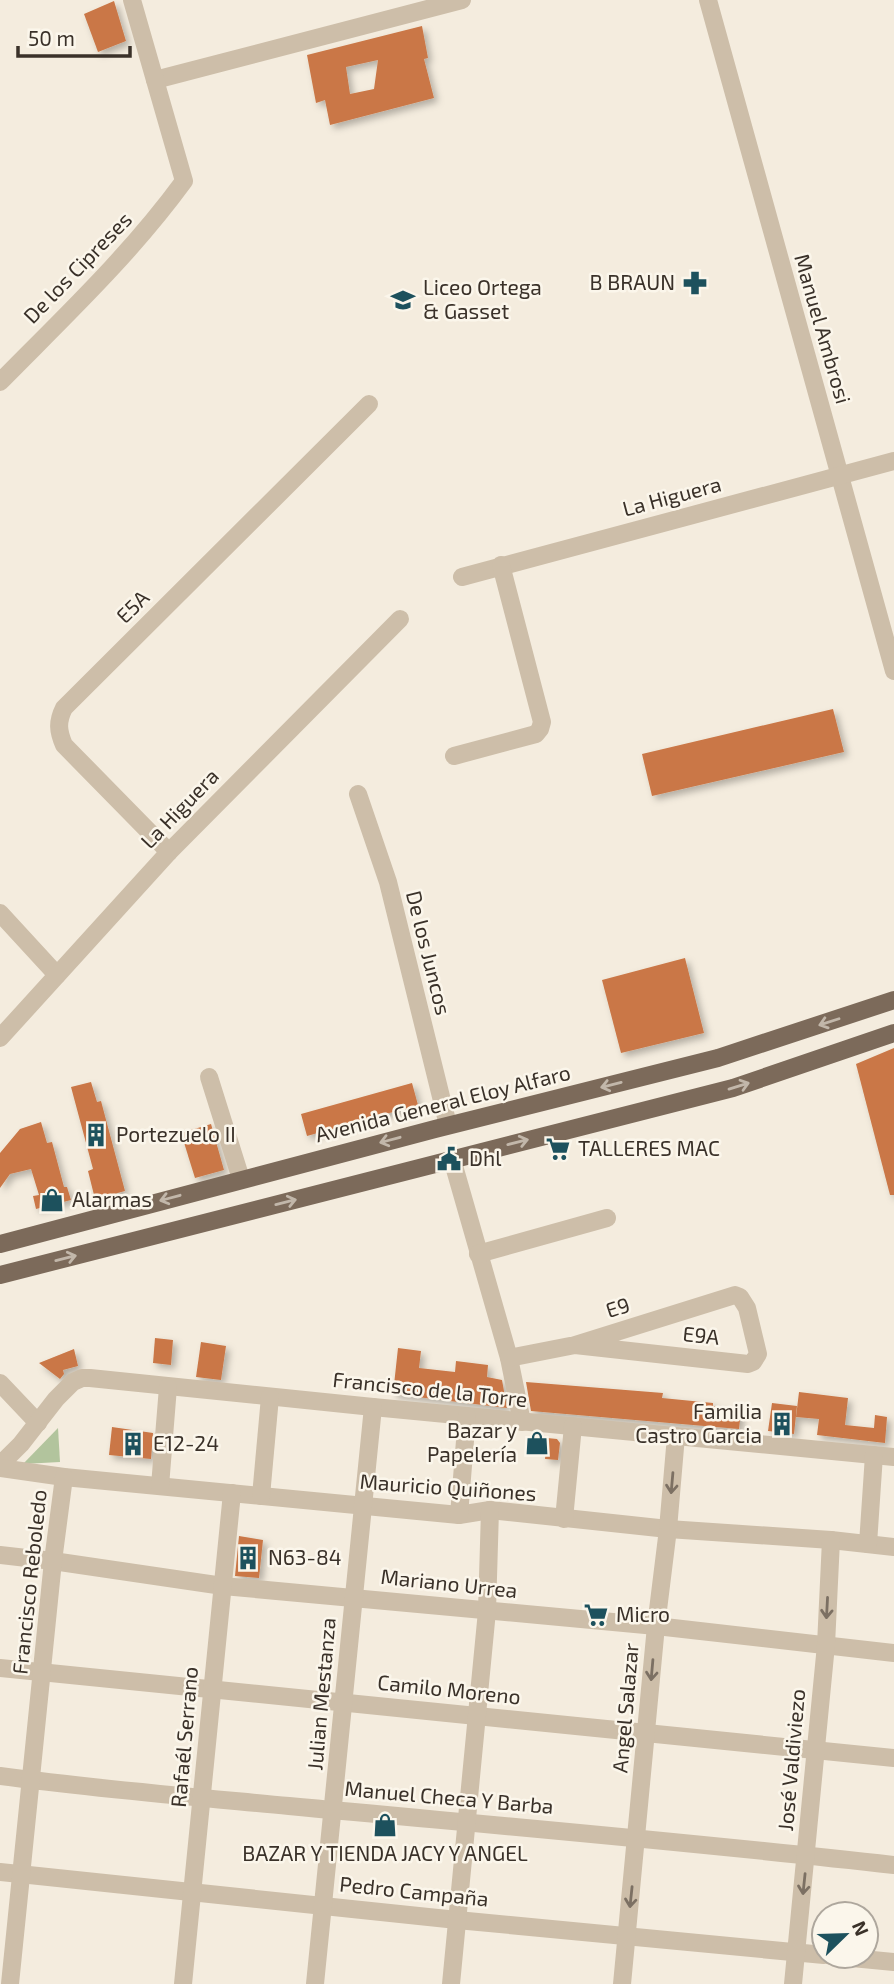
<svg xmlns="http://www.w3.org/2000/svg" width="894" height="1984" font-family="'Exo 2',sans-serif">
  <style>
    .green { fill: #b2c49d }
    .building { fill: #ca7746; fill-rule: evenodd; filter: url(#shadow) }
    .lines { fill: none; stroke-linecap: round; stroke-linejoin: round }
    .minor { stroke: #cdbea9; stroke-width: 18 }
    .major { stroke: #7c6a5a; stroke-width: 18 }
    .oneway { stroke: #c2b7aa }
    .oneway2 { stroke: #7c7063 }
    .labels { text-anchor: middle; stroke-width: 5; stroke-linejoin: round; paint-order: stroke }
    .street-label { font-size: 21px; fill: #3a3129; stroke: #fbf6eb }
    .poi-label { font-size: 21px; fill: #3a3129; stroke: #fbf6eb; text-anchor: start }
  </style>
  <defs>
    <filter id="shadow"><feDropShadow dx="4" dy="4" stdDeviation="3.5" flood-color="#0004"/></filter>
  </defs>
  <rect width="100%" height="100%" fill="#f4ecde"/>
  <path class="green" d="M58,1428L60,1462L23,1464Z"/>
  <g class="building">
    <path d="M114,1L126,41L98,52L84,14Z"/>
    <path d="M422,26L428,58L424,59L434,98L330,125L325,100L316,103L307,55ZM378,60L374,89L350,94L346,67Z"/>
    <path d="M833,709L844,752L652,796L642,754Z"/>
    <path d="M685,958L704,1033L621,1053L602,980Z"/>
    <path d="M894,1048V1195H890L856,1064Z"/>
    <path d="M91,1082L97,1102L101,1101L125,1191L95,1199L88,1171L93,1169L71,1087Z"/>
    <path d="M412,1083L418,1105L307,1136L301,1114Z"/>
    <path d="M41,1122L47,1143L52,1142L64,1187H67L71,1200L36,1209L33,1196L39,1195L31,1169L10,1174L0,1188V1153L20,1129Z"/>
    <path d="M211,1124L224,1170L195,1178L181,1133Z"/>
    <path d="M155,1338L173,1340L171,1365L153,1363Z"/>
    <path d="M201,1342L226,1346L221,1380L196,1377Z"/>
    <path d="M398,1348L421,1351L419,1368L455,1372L456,1361L488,1365L487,1377L502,1380L507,1408L393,1394Z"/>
    <path d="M74,1349L78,1366L63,1370L64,1374L60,1379L39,1363Z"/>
    <path d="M526,1382L663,1393L662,1398L713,1403V1406L741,1410L739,1429L531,1411Z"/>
    <path d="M799,1392L848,1398L845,1425L874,1428L875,1415L887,1417L885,1443L817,1435L819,1419L796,1417Z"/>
    <path d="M772,1403L797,1406L794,1434L768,1431Z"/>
    <path d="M112,1427L153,1433L151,1459L109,1455Z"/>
    <path d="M547,1438L557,1439L560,1443L558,1460L545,1459Z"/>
    <path d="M239,1536L263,1540L259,1578L235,1576Z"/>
  </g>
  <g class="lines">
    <g class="minor">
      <path d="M708,0L894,671"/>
      <path d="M155,80L462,0"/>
      <path d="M0,382C64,317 130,255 184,181L132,0"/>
      <path d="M462,577L894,461"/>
      <path d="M454,756L536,734L540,729L542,722L501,565"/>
      <path d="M358,794L388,882L448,1125"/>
      <path d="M169,852L64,745C58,731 57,722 64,708L369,404"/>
      <path d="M0,913L57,975"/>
      <path d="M0,1038L169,852L400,619"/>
      <path d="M209,1077L241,1179"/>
      <path d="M452,1159L509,1358L522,1422"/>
      <path d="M478,1254L607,1218"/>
      <path d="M509,1358L575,1345L735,1295L740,1297L747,1308L758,1354L753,1362L748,1364L575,1345"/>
      <path d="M0,1383L38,1423"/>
      <path d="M0,1465L21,1444L56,1399L73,1382L82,1378H90L373,1407L894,1457"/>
      <path d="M0,1468L64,1477L459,1515L490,1510L668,1529L831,1540L894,1547"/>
      <path d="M160,1486L168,1387"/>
      <path d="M261,1496L270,1397"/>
      <path d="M459,1515L467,1416"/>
      <path d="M564,1519L573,1426"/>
      <path d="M868,1544L874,1455"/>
      <path d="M0,1555L53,1561L223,1586L656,1626L894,1653"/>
      <path d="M0,1668L894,1758"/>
      <path d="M0,1776C96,1789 193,1797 289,1806C491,1825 693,1842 894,1865"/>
      <path d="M0,1872L457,1920L824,1955"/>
      <path d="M831,1956L894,1962"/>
      <path d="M10,1984L53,1561L64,1477"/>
      <path d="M183,1984L232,1493"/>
      <path d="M315,1984L373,1407"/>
      <path d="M451,1984L487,1611L490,1510"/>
      <path d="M622,1984L656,1626L668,1529L676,1436"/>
      <path d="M793,1984L826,1645L831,1540"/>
    </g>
    <g class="major">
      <path d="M0,1244L435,1129L718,1058L894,1000"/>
      <path d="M0,1275L733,1088L894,1033"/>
    </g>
  </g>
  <defs><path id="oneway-shaft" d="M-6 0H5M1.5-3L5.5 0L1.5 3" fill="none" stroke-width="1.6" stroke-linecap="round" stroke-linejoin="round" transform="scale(1.75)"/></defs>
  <g class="oneway">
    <use href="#oneway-shaft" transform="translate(829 1022) rotate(162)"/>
    <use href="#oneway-shaft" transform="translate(611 1085) rotate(166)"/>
    <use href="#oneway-shaft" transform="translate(739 1086) rotate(-17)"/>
    <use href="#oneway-shaft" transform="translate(390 1140) rotate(165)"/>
    <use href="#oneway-shaft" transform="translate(518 1142) rotate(-14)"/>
    <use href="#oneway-shaft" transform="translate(170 1198) rotate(165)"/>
    <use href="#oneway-shaft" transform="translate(286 1202) rotate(-14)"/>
    <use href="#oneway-shaft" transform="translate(66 1258) rotate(-14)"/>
  </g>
  <g class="oneway2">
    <use href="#oneway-shaft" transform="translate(672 1483) rotate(95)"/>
    <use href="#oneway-shaft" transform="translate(827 1608) rotate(93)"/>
    <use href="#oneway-shaft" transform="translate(652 1670) rotate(95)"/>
    <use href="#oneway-shaft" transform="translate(804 1884) rotate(96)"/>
    <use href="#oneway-shaft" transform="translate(631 1897) rotate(96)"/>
  </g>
  <defs>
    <g id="pharmacy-bare" transform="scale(1.89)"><path d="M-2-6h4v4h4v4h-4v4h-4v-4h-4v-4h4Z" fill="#1d515d" stroke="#fbf6eb" stroke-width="2.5" paint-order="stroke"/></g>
    <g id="school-bare" transform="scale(1.89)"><path d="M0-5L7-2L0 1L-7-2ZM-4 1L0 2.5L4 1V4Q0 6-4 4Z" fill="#1d515d" stroke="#fbf6eb" stroke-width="2.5" paint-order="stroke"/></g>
    <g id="building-bare" transform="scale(1.89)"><path d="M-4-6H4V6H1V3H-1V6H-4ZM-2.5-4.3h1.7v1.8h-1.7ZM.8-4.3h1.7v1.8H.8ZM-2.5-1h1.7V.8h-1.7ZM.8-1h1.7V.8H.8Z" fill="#1d515d" stroke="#fbf6eb" stroke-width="2.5" paint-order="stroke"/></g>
    <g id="supermarket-bare" transform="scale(1.89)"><path d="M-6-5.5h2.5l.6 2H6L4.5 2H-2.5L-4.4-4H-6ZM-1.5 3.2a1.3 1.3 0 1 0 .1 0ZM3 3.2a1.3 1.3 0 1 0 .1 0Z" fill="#1d515d" stroke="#fbf6eb" stroke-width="2.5" paint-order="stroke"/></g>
    <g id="civic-bare" transform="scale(1.89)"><path d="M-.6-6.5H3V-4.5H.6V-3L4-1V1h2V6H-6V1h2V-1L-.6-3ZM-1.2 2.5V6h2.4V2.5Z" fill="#1d515d" stroke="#fbf6eb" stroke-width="2.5" paint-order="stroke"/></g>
    <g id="shop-bare" transform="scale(1.89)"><path d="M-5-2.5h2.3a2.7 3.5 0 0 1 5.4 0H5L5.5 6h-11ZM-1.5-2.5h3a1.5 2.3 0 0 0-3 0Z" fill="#1d515d" stroke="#fbf6eb" stroke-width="2.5" paint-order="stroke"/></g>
  </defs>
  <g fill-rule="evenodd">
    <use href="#pharmacy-bare" x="695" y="283"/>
    <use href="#school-bare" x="403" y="300"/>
    <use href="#building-bare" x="96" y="1135"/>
    <use href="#supermarket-bare" x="558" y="1149"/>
    <use href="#civic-bare" x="449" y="1159"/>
    <use href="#shop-bare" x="52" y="1200"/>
    <use href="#building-bare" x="782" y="1424"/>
    <use href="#shop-bare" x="537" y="1443"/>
    <use href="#building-bare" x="133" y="1444"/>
    <use href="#building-bare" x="248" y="1558"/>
    <use href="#supermarket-bare" x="596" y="1615"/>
    <use href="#shop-bare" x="385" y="1825"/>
  </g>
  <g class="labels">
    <g class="street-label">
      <text transform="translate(78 268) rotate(-46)" y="7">De los Cipreses</text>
      <text transform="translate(822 329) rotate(74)" y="7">Manuel Ambrosi</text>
      <text transform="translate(672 497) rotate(-15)" y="7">La Higuera</text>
      <text transform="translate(133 607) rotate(-45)" y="7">E5A</text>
      <text transform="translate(180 809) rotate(-46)" y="7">La Higuera</text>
      <text transform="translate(428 953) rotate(76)" y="7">De los Juncos</text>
      <text transform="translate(443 1104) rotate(-14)" y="7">Avenida General Eloy Alfaro</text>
      <text transform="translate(618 1308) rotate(-18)" y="7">E9</text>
      <text transform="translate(701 1336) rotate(6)" y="7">E9A</text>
      <text transform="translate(430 1390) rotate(6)" y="7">Francisco de la Torre</text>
      <text transform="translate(448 1488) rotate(4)" y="7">Mauricio Quiñones</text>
      <text transform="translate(30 1582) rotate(-84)" y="7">Francisco Reboledo</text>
      <text transform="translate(449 1584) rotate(6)" y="7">Mariano Urrea</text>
      <text transform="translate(449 1690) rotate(6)" y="7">Camilo Moreno</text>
      <text transform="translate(322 1694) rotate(-85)" y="7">Julian Mestanza</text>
      <text transform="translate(626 1708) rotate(-85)" y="7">Angel Salazar</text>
      <text transform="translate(185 1737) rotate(-85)" y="7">Rafaél Serrano</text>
      <text transform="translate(792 1760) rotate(-85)" y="7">José Valdiviezo</text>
      <text transform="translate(449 1798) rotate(5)" y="7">Manuel Checa Y Barba</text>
      <text transform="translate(414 1892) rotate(6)" y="7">Pedro Campaña</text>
    </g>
    <g class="poi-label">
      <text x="675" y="290" text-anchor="end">B BRAUN</text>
      <text x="423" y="295">Liceo Ortega<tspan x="423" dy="24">&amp; Gasset</tspan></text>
      <text x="116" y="1142">Portezuelo II</text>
      <text x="578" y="1156">TALLERES MAC</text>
      <text x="469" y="1166">Dhl</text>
      <text x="72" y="1207">Alarmas</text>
      <text x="762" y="1419" text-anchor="end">Familia<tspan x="762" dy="24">Castro Garcia</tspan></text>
      <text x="517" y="1438" text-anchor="end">Bazar y<tspan x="517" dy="24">Papelería</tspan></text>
      <text x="153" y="1451">E12-24</text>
      <text x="268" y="1565">N63-84</text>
      <text x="616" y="1622">Micro</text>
      <text x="385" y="1861" text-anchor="middle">BAZAR Y TIENDA JACY Y ANGEL</text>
    </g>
  </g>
  <g transform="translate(845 1935) rotate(67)"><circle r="33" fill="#fbf6eb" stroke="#aea79d" stroke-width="2"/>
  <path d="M0-5L12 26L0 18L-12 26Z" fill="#1d515d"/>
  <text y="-10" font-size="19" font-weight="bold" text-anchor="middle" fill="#3a3129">N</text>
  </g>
  <path d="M18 46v10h112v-10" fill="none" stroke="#3a3129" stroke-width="3.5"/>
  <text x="28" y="46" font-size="21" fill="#3a3129" stroke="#fbf6eb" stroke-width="5" paint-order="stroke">50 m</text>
</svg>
